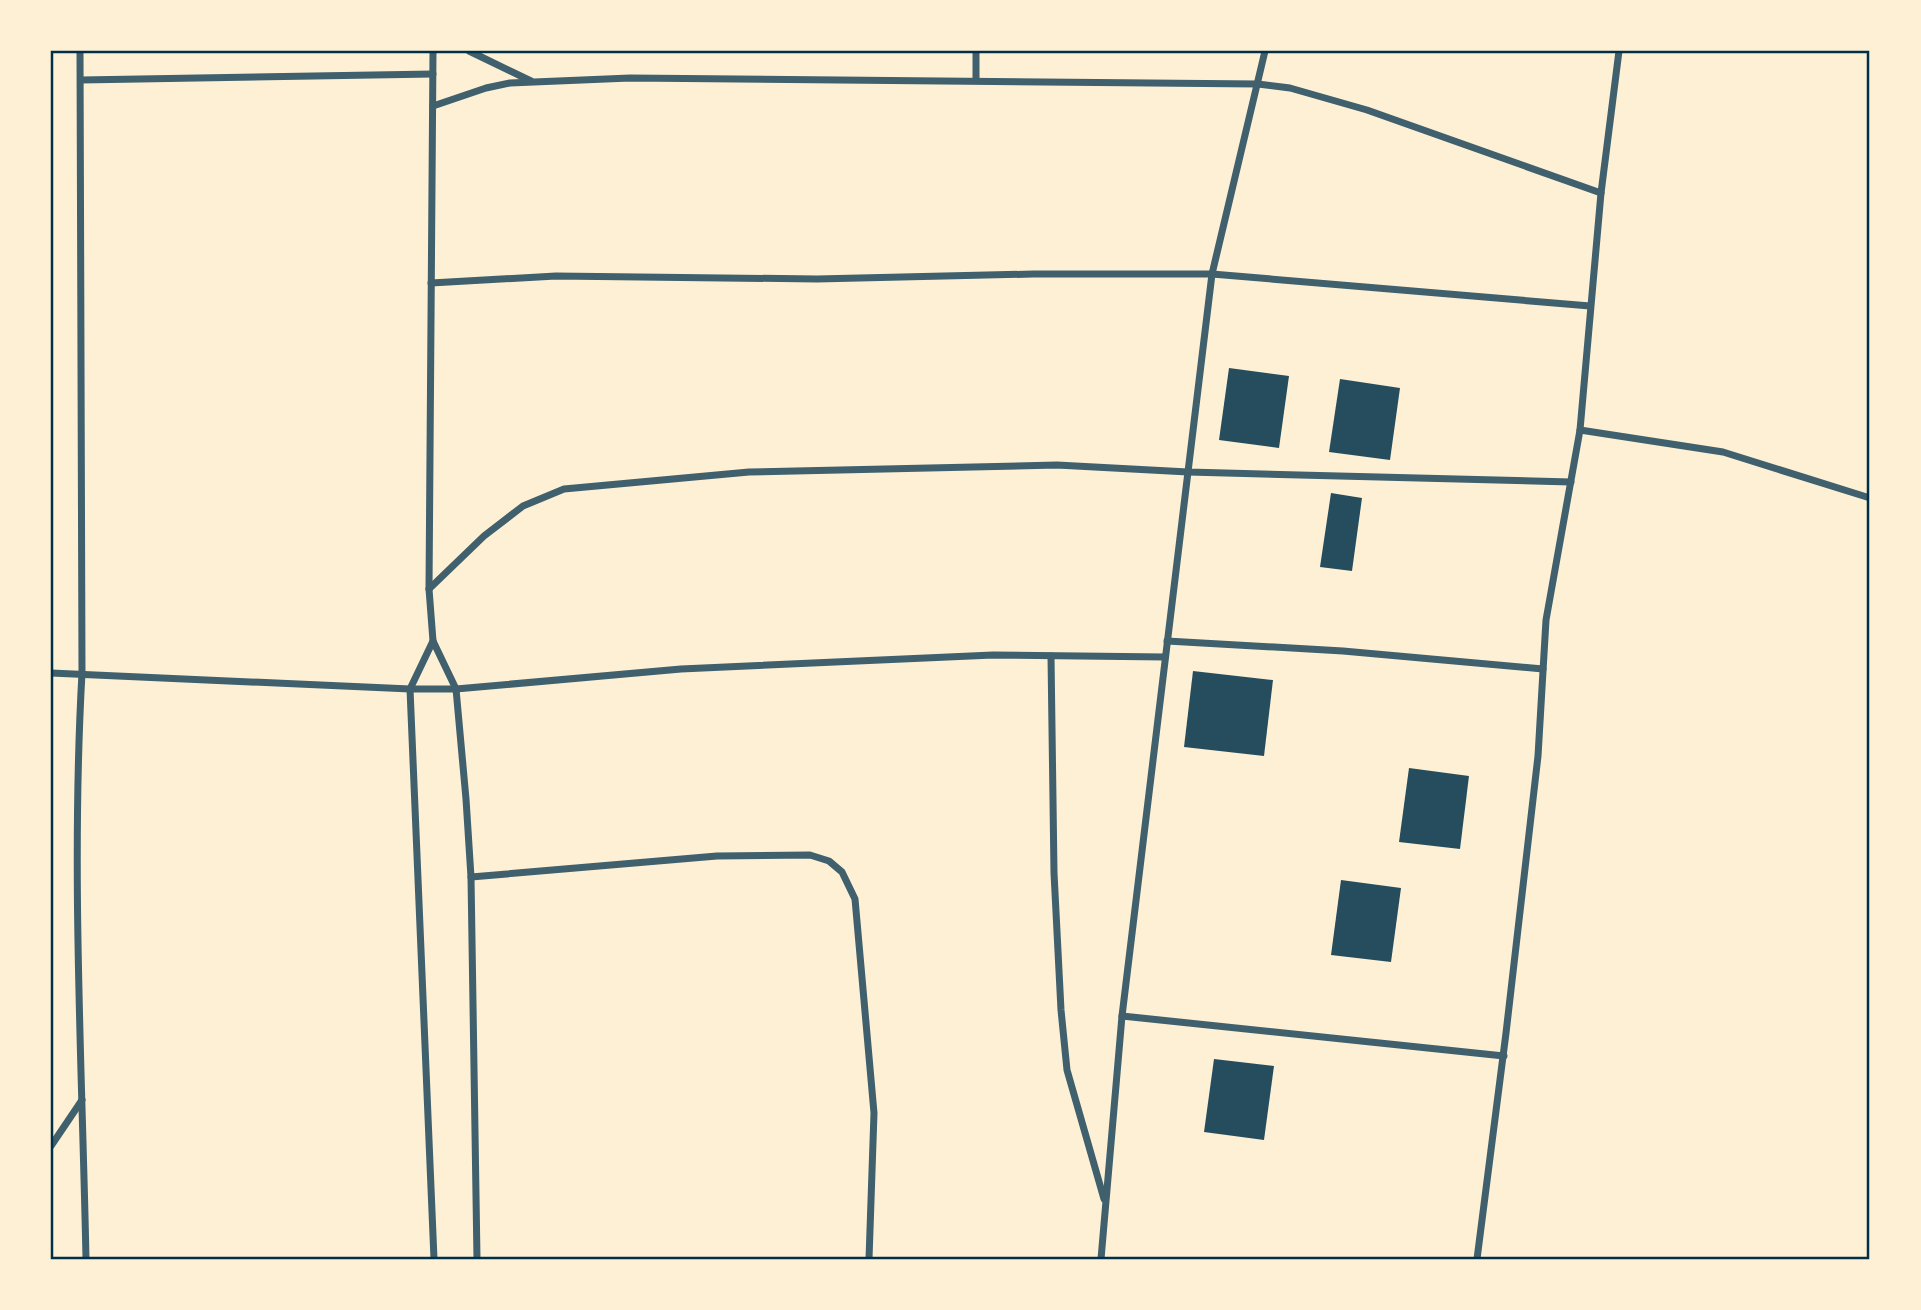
<svg xmlns="http://www.w3.org/2000/svg" width="1921" height="1310" font-family="'Golos Text',sans-serif">
  <style>
    .building { fill: #264d5e }
    .lines { fill: none; stroke-linecap: round; stroke-linejoin: round }
    .minor { stroke: #3f606c; stroke-width: 7 }
    .neatline { fill: none; stroke: #003049; stroke-width: 2.5 }
  </style>
  <rect width="100%" height="100%" fill="#fdf0d5"/>
  <g class="building">
    <path d="M1229,368L1289,376L1279,448L1219,440Z"/>
    <path d="M1340,379L1400,388L1390,460L1329,452Z"/>
    <path d="M1331,493L1362,498L1352,571L1320,567Z"/>
    <path d="M1193,671L1273,680L1264,756L1184,747Z"/>
    <path d="M1409,768L1469,776L1460,849L1399,842Z"/>
    <path d="M1341,880L1401,888L1391,962L1331,955Z"/>
    <path d="M1214,1059L1274,1066L1264,1140L1204,1132Z"/>
  </g>
  <g class="lines">
    <g class="minor">
      <path d="M80,51L82,673C71,868 82,1064 86,1259"/>
      <path d="M433,51L429,589L433,641L456,689L466,799L471,877L477,1259"/>
      <path d="M469,51L531,81"/>
      <path d="M976,51V80"/>
      <path d="M81,80L433,74"/>
      <path d="M433,106L486,88L510,83L630,78L1258,84L1290,88L1367,110L1601,193"/>
      <path d="M431,283L556,276L817,279L1033,274H1212L1590,306"/>
      <path d="M1580,430L1723,452L1870,498"/>
      <path d="M429,589L484,536L523,506L564,489L749,472L1057,465L1188,472L1571,482"/>
      <path d="M433,641L410,689L434,1259"/>
      <path d="M1167,641L1343,651L1543,669"/>
      <path d="M1051,656L1054,873L1061,1010L1067,1070L1104,1199"/>
      <path d="M51,673L410,689H456L681,669L993,655L1165,657"/>
      <path d="M471,877L717,856L810,855L829,861L842,872L855,899L874,1113L869,1259"/>
      <path d="M1122,1016L1504,1056"/>
      <path d="M51,1146L82,1100"/>
      <path d="M1101,1259L1122,1016L1212,274L1265,51"/>
      <path d="M1477,1259L1506,1033L1538,756L1546,620L1580,430L1601,193L1619,51"/>
    </g>
  </g>
  <rect width="1921" height="1310" fill="none" stroke="#fdf0d5" stroke-width="105"/>
  <rect x="52" y="52" width="1816" height="1206" class="neatline"/>
</svg>
